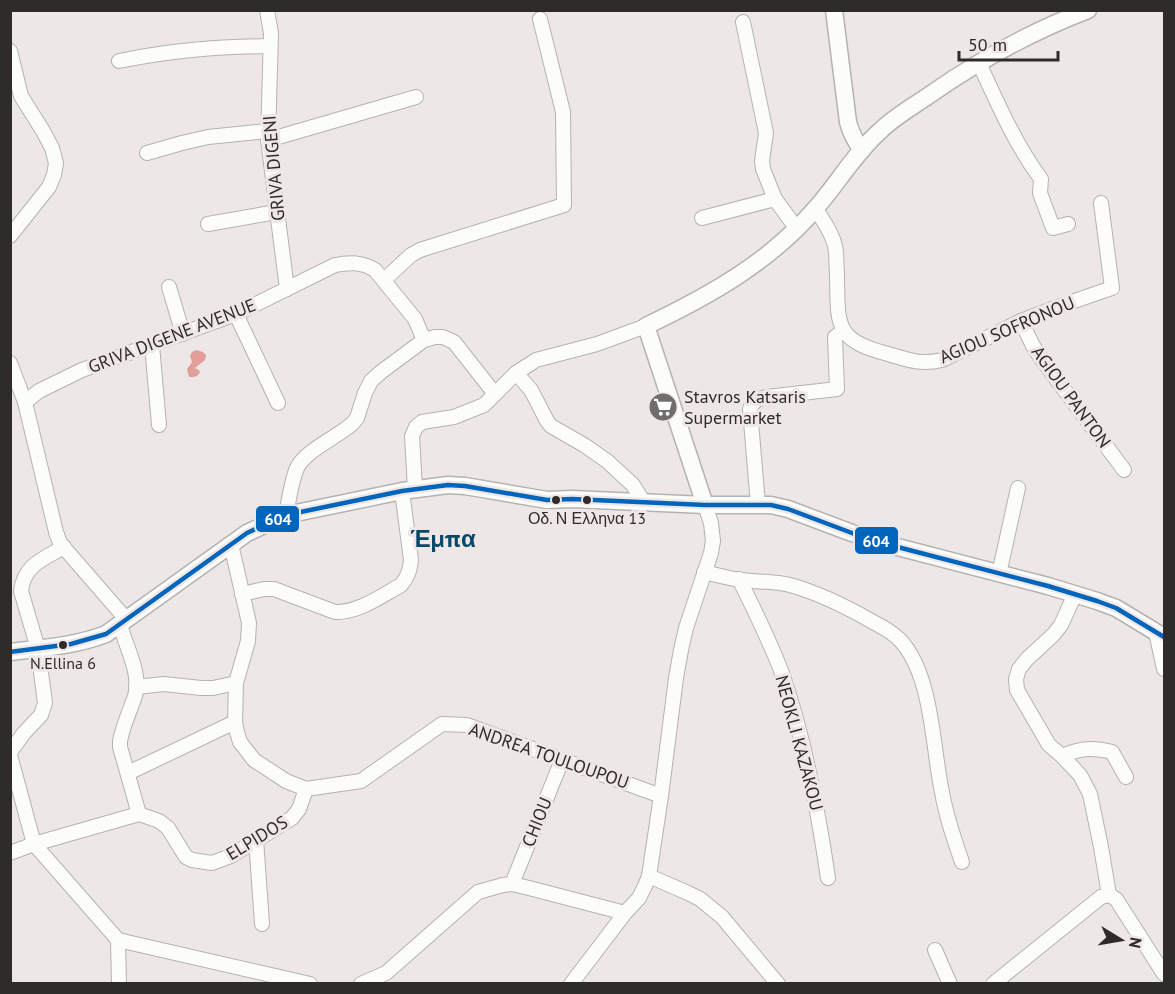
<svg xmlns="http://www.w3.org/2000/svg" width="1175" height="994" font-family="'PT Sans',sans-serif">
  <style>
    .water { fill: #e0a099 }
    .lines { fill: none; stroke-linecap: round; stroke-linejoin: round }
    .minor-casing { stroke: #b5b2b2; stroke-width: 16 }
    .tertiary-casing { stroke: #b5b2b2; stroke-width: 19 }
    .minor { stroke: #fcfcfb; stroke-width: 14 }
    .tertiary { stroke: #fcfcfb; stroke-width: 16 }
    .bus-1-casing { stroke: #efe7e5; stroke-width: 9 }
    .bus-1 { stroke: #0065bd; stroke-width: 4.5 }
    .bus-dot { fill: #2f2b2b; stroke: #efe7e5; stroke-width: 2 }
    .labels { text-anchor: middle; stroke-width: 6; stroke-linejoin: round; paint-order: stroke }
    .bus-label { font-size: 16px; fill: #2f2b2b; stroke: #efe7e5 }
    .street-label { font-size: 18px; fill: #2f2b2b; stroke: #efe7e5 }
    .poi-label { font-size: 18px; fill: #2f2b2b; stroke: #efe7e5; text-anchor: start }
    .district-label { font-size: 24px; font-weight: bold; fill: #054867; stroke: #efe7e5 }
    .line-badge { stroke: #efe7e5; stroke-width: 2 }
    .badge-label { font-size: 16px; text-anchor: middle; font-weight: bold; fill: #fff }
  </style>
  <rect width="100%" height="100%" fill="#ede8e7"/>
  <path class="water" d="M196,350L203,352L206,355L205,360L195,368L200,371C199,377 194,377 189,377L187,369L192,362L190,356L192,352Z"/>
  <g class="lines">
    <g class="minor-casing">
      <g id="minor">
        <path d="M267,10L271,33L268,140L287,289"/>
        <path d="M743,22L766,133L762,161L763,169L775,199"/>
        <path d="M10,51L21,96L43,131L52,148L56,163L54,175L49,187L10,236"/>
        <path d="M119,61C172,50 217,47 270,46"/>
        <path d="M979,63C997,102 1015,144 1041,179L1040,193L1053,228L1068,224"/>
        <path d="M268,140L416,97"/>
        <path d="M147,153L182,143L208,137L267,131"/>
        <path d="M816,209C823,221 832,232 835,246C837,254 836,264 837,273C838,324 833,340 888,354C909,360 920,365 942,360L1021,321L1057,307L1112,288L1101,203"/>
        <path d="M702,218L775,199L797,229"/>
        <path d="M208,224L276,212"/>
        <path d="M384,280L411,255L420,250L564,205L563,112L540,19"/>
        <path d="M169,287L183,334"/>
        <path d="M236,314L278,403"/>
        <path d="M1021,321L1033,346L1043,361L1124,470"/>
        <path d="M152,345L159,425"/>
        <path d="M10,363L25,402L56,532L60,543L126,619"/>
        <path d="M516,373L531,390L547,421L551,426L584,445L607,461L633,485L644,503"/>
        <path d="M25,402L39,391L82,370L236,314L335,265C350,262 362,262 375,270L415,319L424,340"/>
        <path d="M415,489L412,436L416,427L422,422L454,417L484,405L516,373L536,360L597,344L646,326"/>
        <path d="M758,505L750,409C753,400 759,399 767,397L837,389L835,337L843,331"/>
        <path d="M286,515C289,500 291,482 297,468C305,451 337,437 352,424L357,418L365,393L371,381L381,372L424,340L435,337H443L454,342L495,394"/>
        <path d="M231,544L249,623L248,641L236,683L235,722L237,732L240,742L254,760L286,781L306,789L361,781L442,724L467,725L661,796"/>
        <path d="M704,572C716,575 728,578 740,580C757,582 773,581 790,585C819,593 847,607 873,622C883,627 892,632 900,640C933,676 932,746 942,792C946,816 954,839 962,862"/>
        <path d="M999,574L1018,488"/>
        <path d="M739,579C755,611 771,643 783,676C805,741 818,809 828,878"/>
        <path d="M242,594L264,589H274L335,612C358,613 381,596 401,585C408,577 410,570 411,560L402,491"/>
        <path d="M1075,594L1061,625L1053,635L1027,659L1019,669L1016,679L1017,690L1049,745L1062,756L1080,775L1090,794L1101,847L1109,895"/>
        <path d="M118,625L122,631C128,651 141,675 135,696C130,711 123,725 120,741V747L139,814"/>
        <path d="M1156,632L1164,669"/>
        <path d="M136,687L164,684L201,688H213L236,683"/>
        <path d="M10,752L24,733L41,715L45,703L38,649L21,591C24,565 43,559 64,547"/>
        <path d="M10,755L34,844L118,940L310,984"/>
        <path d="M1062,756C1081,748 1092,747 1112,752L1126,777"/>
        <path d="M128,773L235,722"/>
        <path d="M139,814L159,821L168,828L186,857L192,860L212,863L231,856L292,818L299,809L306,789"/>
        <path d="M256,839L262,924"/>
        <path d="M10,853L34,844L139,814"/>
        <path d="M649,876L688,893L700,899L722,917L778,984"/>
        <path d="M512,884L562,760"/>
        <path d="M118,940L119,984"/>
        <path d="M935,950L950,984"/>
        <path d="M361,984L386,973L478,892L503,885L512,884L529,888L625,913"/>
        <path d="M571,984L625,913L639,898L645,886L649,876L661,796L676,678L681,650L686,628L711,553L713,541L711,523L705,505"/>
        <path d="M993,984L1101,897L1109,895L1116,899L1164,974"/>
      </g>
    </g>
    <g class="tertiary-casing">
      <g id="tertiary">
        <path d="M834,10L848,122C851,134 855,141 862,150"/>
        <path d="M705,505L646,326C709,296 770,262 816,208C838,183 855,153 880,131C894,117 912,107 928,96C978,61 1030,32 1088,10"/>
        <path d="M10,652C43,648 75,646 106,634L247,533L286,515L402,491L448,485L465,486L547,500L572,499L705,505H771L788,509L852,533L886,544L1048,586L1097,601L1116,608L1164,637"/>
      </g>
    </g>
    <use href="#minor" class="minor"/>
    <use href="#tertiary" class="tertiary"/>
    <g class="bus-1-casing">
      <path id="bus-1" d="M10,652L71,644L106,634L247,533L286,515L402,491L448,485L465,486L547,500L572,499L705,505H771L788,509L852,533L886,544L1048,586L1097,601L1116,608L1164,637"/>
    </g>
    <use href="#bus-1" class="bus-1"/>
  </g>
  <defs>
    <g id="supermarket-disc" transform="scale(1.5)"><circle r="9.5" fill="#726d6d" stroke="#efe7e5"/><path d="M-6-5.5h2.5l.6 2H6L4.5 2H-2.5L-4.4-4H-6ZM-1.5 3.2a1.3 1.3 0 1 0 .1 0ZM3 3.2a1.3 1.3 0 1 0 .1 0Z" fill="#fff"/></g>
  </defs>
  <g fill-rule="evenodd">
    <use href="#supermarket-disc" x="663" y="407"/>
  </g>
  <g class="bus-dot">
    <circle cx="556" cy="500" r="5"/>
    <circle cx="587" cy="500" r="5"/>
    <circle cx="63" cy="645" r="5"/>
  </g>
  <g class="labels">
    <g class="bus-label">
      <text x="587" y="524">Οδ. Ν Ελληνα 13</text>
      <text x="63" y="669">N.Ellina 6</text>
    </g>
    <g class="street-label">
      <text transform="translate(274 168) rotate(-95)" y="6">GRIVA DIGENI</text>
      <text transform="translate(1007 330) rotate(-23)" y="6">AGIOU SOFRONOU</text>
      <text transform="translate(172 336) rotate(-21)" y="6">GRIVA DIGENE AVENUE</text>
      <text transform="translate(1071 397) rotate(54)" y="6">AGIOU PANTON</text>
      <text transform="translate(799 743) rotate(75)" y="6">NEOKLI KAZAKOU</text>
      <text transform="translate(549 756) rotate(19)" y="6">ANDREA TOULOUPOU</text>
      <text transform="translate(537 822) rotate(-68)" y="6">CHIOU</text>
      <text transform="translate(257 838) rotate(-31)" y="6">ELPIDOS</text>
    </g>
    <g class="poi-label">
      <text x="684" y="403">Stavros Katsaris<tspan x="684" dy="21">Supermarket</tspan></text>
    </g>
    <g class="district-label">
      <text x="443" y="547">Έμπα</text>
    </g>
  </g>
  <g class="line-badge">
    <rect x="255" y="505" width="45" height="28" rx="6" fill="#0065bd"/>
    <rect x="854" y="526" width="45" height="29" rx="6" fill="#0065bd"/>
  </g>
  <g class="badge-label">
    <text x="278" y="525">604</text>
    <text x="876" y="547">604</text>
  </g>
  <rect width="1175" height="994" fill="none" stroke="#2f2b2b" stroke-width="24"/>
  <g transform="translate(1121 940) rotate(101)" stroke="#efe7e5" stroke-width="4.5" paint-order="stroke">
  <path d="M0-4.5L10 22L0 15L-10 22Z" fill="#2f2b2b"/>
  <text y="-9" font-size="16" font-weight="bold" text-anchor="middle" fill="#2f2b2b">N</text>
  </g>
  <path d="M959 51v9h99v-9" fill="none" stroke="#2f2b2b" stroke-width="3"/>
  <text x="968" y="51" font-size="18" fill="#2f2b2b" stroke="#efe7e5" stroke-width="4.5" paint-order="stroke">50 m</text>
</svg>
